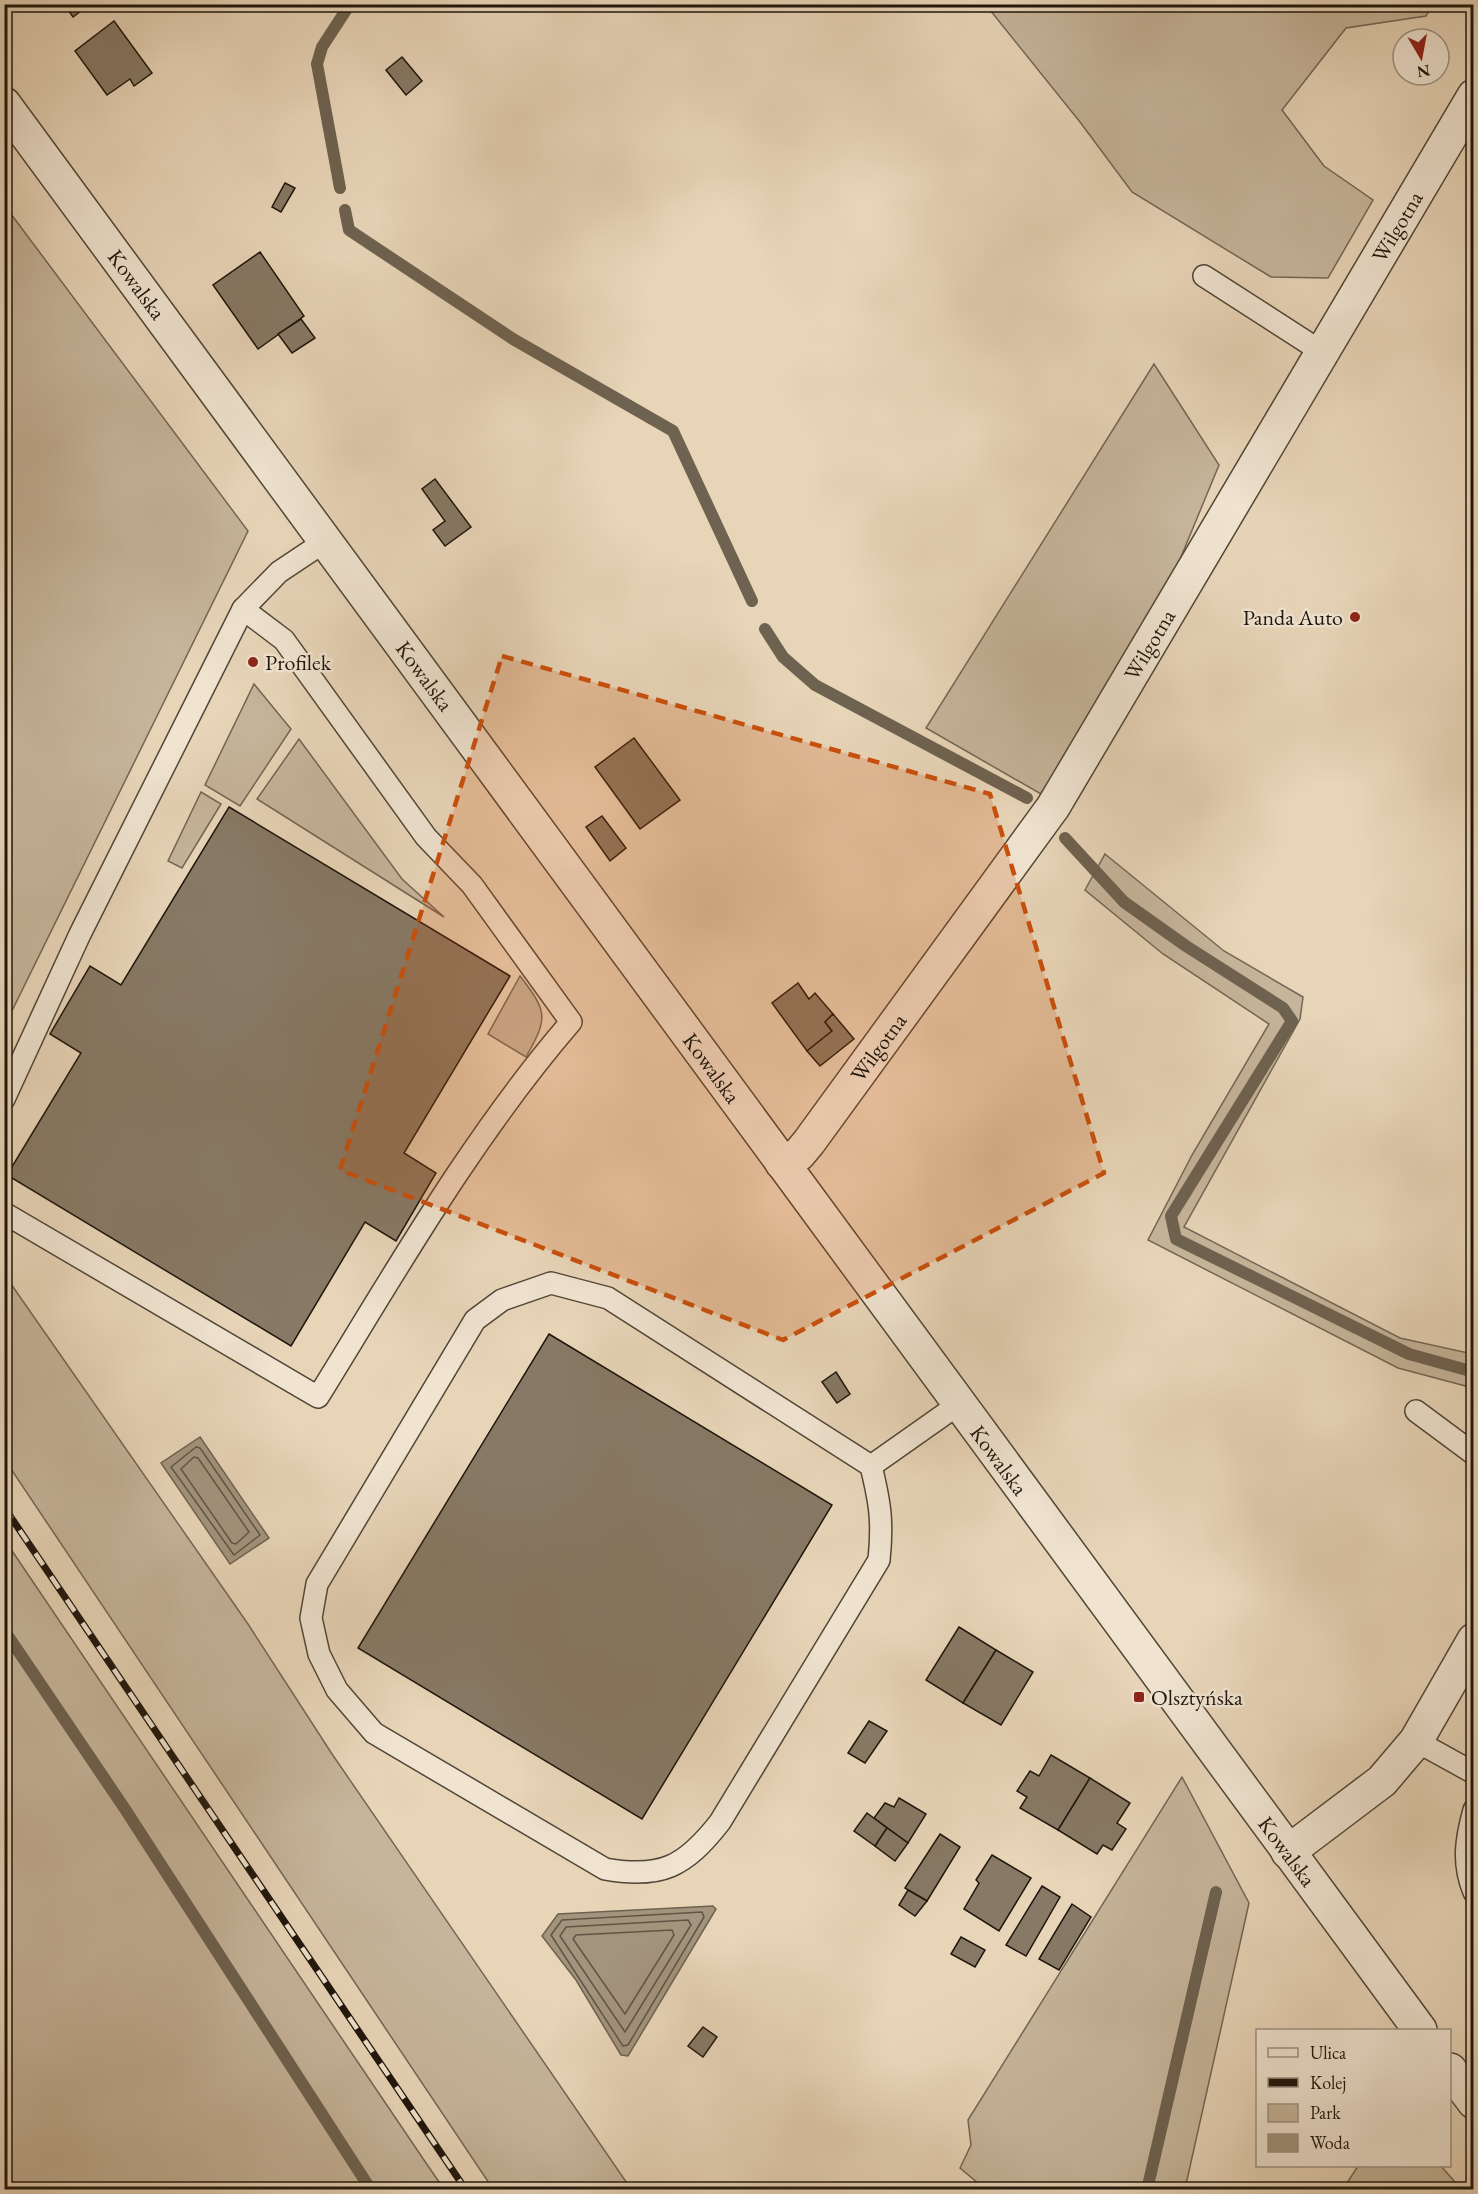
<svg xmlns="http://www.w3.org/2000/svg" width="1478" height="2194" font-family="'EB Garamond',serif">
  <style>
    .green { fill: #c6b59b; stroke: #726654; stroke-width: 1.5 }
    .water { fill: #a3947e; stroke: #6e6250; stroke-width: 1.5 }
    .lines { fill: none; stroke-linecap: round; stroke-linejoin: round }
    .shore { stroke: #605545; stroke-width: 1.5 }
    .stream { stroke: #6e6250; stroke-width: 12 }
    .building { fill: #877965; stroke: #1e160c; stroke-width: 1.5 }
    .service-casing { stroke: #504637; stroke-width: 24 }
    .minor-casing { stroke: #504637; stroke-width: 36 }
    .tertiary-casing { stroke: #504637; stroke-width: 36 }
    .service { stroke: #f0e4d1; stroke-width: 21 }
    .minor { stroke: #f0e4d1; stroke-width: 33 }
    .tertiary { stroke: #f0e4d1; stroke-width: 33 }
    .rail-casing { stroke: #1e160c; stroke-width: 7 }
    .rail { stroke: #f0e4d1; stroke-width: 4.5; stroke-dasharray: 14; stroke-linecap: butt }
    .marked { fill: #ca4f0c; fill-opacity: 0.2; stroke: #ca4f0c; stroke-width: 4.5; stroke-dasharray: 12 8; stroke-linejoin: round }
    .poi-dot { fill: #8f2418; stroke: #f0e4d1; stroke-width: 2 }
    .labels { text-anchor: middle; stroke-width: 5; stroke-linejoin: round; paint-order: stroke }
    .street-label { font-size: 22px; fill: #1e160c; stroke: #f0e4d1 }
    .poi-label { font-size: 22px; fill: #1e160c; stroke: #f0e4d1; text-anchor: start }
  </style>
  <rect width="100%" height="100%" fill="#e8d5b8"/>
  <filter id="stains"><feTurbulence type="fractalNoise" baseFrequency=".00333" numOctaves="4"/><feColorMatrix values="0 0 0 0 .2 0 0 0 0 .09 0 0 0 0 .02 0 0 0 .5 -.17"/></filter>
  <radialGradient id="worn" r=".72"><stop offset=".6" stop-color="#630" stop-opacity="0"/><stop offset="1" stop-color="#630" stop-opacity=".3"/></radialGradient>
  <g class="green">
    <path d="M986,5H1432L1426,16L1346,28L1282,110L1324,166L1373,200L1328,278L1271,277L1132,192L1080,122Z"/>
    <path d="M5,206L248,531L5,1025Z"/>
    <path d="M1154,364L1219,465L1169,586L1041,794L926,728Z"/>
    <path d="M254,684L291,729L240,806L205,785Z"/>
    <path d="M299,739L402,879L444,917L257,799Z"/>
    <path d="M201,792L221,804L182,868L168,861Z"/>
    <path d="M1105,854L1224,951L1303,997L1300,1019L1184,1227L1400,1338L1473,1354V1388L1398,1368L1148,1240L1192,1155L1269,1024L1163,954L1085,890Z"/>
    <path d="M520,976C548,1012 548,1018 526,1057L488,1034Z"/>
    <path d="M4,1274L248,1624L332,1754L631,2189H493L5,1460Z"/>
    <path d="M4,1539L426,2163L444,2189H5Z"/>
    <path d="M1182,1777L1249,1903L1185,2189H985L960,2168L971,2145L968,2120Z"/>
    <path d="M1358,2166H1441L1461,2189H1343Z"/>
  </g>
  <g class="water">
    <path d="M200,1437L269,1538L230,1564L161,1463Z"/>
    <path d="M713,1906L716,1909L628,2056L621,2055L576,1980L542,1936L558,1914Z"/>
  </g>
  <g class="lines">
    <g class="shore">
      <path d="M196,1447L200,1448L260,1535L234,1555L171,1467Z"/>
      <path d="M194,1457L198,1458L249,1532L236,1544L232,1543L181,1469Z"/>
      <path d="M702,1912L704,1917L628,2045L623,2046L551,1935L562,1920Z"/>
      <path d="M688,1920L691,1925L625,2032L560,1936L566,1927Z"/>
      <path d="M672,1930L674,1935L625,2014L573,1939L576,1935Z"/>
    </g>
    <g class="stream">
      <path d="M340,188L317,64L322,47L350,4"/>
      <path d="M345,210L349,230L513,339L673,431L752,601"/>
      <path d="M765,629L783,657L815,685L1027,798"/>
      <path d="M1065,838L1124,902L1186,946L1283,1008L1292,1021L1171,1216L1176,1239L1409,1354L1474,1372"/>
      <path d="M4,1630L125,1809L371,2190"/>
      <path d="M1147,2190L1216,1892"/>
    </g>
  </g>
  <g class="building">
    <path d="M64,4H90L73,17Z"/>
    <path d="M114,21L152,73L134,86L130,79L107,95L75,51Z"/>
    <path d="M402,57L422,81L406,95L386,70Z"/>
    <path d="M285,183L295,188L281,212L272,207Z"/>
    <path d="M260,252L304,316L258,349L213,285Z"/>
    <path d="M301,319L315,338L292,353L278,334Z"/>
    <path d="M435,479L471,527L445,546L433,530L445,521L422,489Z"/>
    <path d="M634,738L680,800L640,829L595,767Z"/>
    <path d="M229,807L510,976L404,1153L436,1173L396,1241L365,1222L291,1346L7,1175L81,1053L50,1034L90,966L121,985Z"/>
    <path d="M602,816L626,848L610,861L586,827Z"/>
    <path d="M798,983L809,999L815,993L833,1014L825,1022L832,1031L807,1051L772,1003Z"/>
    <path d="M833,1014L854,1039L820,1066L807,1051L832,1031L825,1022Z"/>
    <path d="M549,1334L832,1505L642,1819L358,1648Z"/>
    <path d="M836,1372L850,1394L837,1403L822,1382Z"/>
    <path d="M959,1627L996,1650L963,1703L926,1680Z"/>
    <path d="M996,1650L1033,1672L1001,1725L963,1703Z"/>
    <path d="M869,1721L887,1731L865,1763L848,1753Z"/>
    <path d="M1051,1755L1090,1778L1058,1830L1020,1808L1027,1797L1017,1791L1030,1771L1039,1776Z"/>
    <path d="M1090,1778L1130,1803L1117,1823L1126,1829L1112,1850L1103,1845L1097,1854L1058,1830Z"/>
    <path d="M899,1798L926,1814L908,1843L874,1818L885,1803L894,1807Z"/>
    <path d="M867,1813L887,1828L875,1846L854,1831Z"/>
    <path d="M887,1828L908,1843L895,1861L875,1846Z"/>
    <path d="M940,1834L960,1847L927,1901L905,1888Z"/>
    <path d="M992,1855L1031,1878L999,1931L964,1909L979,1883L976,1880Z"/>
    <path d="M1042,1886L1060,1897L1026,1956L1006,1945Z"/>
    <path d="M908,1890L927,1901L915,1916L899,1905Z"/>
    <path d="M1072,1904L1091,1917L1059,1970L1039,1959Z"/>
    <path d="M961,1937L985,1950L975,1967L951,1954Z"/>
    <path d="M703,2027L717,2037L703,2057L688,2046Z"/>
  </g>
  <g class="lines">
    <g class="service-casing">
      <g id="service">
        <path d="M1204,276L1322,352"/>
        <path d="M4,1099L80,934L243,609L279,572L327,540"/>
        <path d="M4,1213L318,1397C397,1269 472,1137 571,1022L472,885L426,837L284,640L243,609"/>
        <path d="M551,1283L608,1298L871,1466C880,1503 883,1521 879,1560L720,1822C685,1867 661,1879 605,1869L374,1733L337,1690L319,1654L311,1618L317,1584L475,1320L502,1300Z"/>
        <path d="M1416,1411L1474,1454"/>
        <path d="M871,1466L959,1404"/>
        <path d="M1416,1741L1474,1773"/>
        <path d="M1474,1810C1466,1839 1462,1863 1474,1892"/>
      </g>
    </g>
    <g class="minor-casing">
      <g id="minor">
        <path id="s1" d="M782,1163L799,1154L809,1142L1053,807L1474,96"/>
        <path d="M1288,1852L1382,1781L1416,1741L1474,1640"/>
      </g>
    </g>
    <g class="tertiary-casing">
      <g id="tertiary">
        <path id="s2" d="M4,104C479,745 945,1391 1420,2030"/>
        <path d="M1450,2070L1474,2102"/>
      </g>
    </g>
    <use href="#service" class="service"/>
    <use href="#minor" class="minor"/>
    <use href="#tertiary" class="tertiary"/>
    <g class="rail-casing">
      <path id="rail" d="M4,1507L466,2190"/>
    </g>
    <use href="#rail" class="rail"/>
  </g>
  <path class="marked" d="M502,656L990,794L1104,1173L783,1340L340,1170Z"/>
  <g class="poi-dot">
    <circle cx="1355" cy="617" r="6"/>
    <circle cx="253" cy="662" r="6"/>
    <rect x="1133" y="1691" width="12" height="12" rx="3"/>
  </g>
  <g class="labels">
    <g class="street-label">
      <text dy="8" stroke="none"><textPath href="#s1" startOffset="1124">Wilgotna</textPath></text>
      <text dy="8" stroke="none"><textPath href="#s2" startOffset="224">Kowalska</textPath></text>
      <text dy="8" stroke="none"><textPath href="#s1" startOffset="638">Wilgotna</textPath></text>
      <text dy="8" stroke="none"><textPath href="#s2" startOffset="710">Kowalska</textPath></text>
      <text dy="8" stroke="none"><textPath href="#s1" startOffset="152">Wilgotna</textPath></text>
      <text dy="8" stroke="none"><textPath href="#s2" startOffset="1196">Kowalska</textPath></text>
      <text dy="8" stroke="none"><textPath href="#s2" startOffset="1682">Kowalska</textPath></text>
      <text dy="8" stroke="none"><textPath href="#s2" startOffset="2168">Kowalska</textPath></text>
    </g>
    <g class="poi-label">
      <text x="1343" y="625" text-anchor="end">Panda Auto</text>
      <text x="265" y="670">Profilek</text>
      <text x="1151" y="1705">Olsztyńska</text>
    </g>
  </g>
  <rect width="1478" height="2194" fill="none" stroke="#e8d5b8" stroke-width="24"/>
  <rect x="6" y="6" width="1466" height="2182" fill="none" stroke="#1e160c" stroke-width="3"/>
  <rect x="12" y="12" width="1454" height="2170" fill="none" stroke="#1e160c" stroke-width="1.5"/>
  <rect x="1256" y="2029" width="195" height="138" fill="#f0e4d1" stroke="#9c9282" stroke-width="1.5"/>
  <rect x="1268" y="2048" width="30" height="9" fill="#f0e4d1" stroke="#9c9282" stroke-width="1.5"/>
  <text x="1310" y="2059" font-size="18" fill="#1e160c">Ulica</text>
  <rect x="1268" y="2078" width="30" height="9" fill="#1e160c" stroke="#9c9282" stroke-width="1.5"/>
  <text x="1310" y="2089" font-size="18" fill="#1e160c">Kolej</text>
  <rect x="1268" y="2104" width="30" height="18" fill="#c6b59b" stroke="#9c9282" stroke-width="1.5"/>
  <text x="1310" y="2119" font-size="18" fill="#1e160c">Park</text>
  <rect x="1268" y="2134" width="30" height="18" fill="#a3947e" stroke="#9c9282" stroke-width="1.5"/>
  <text x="1310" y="2149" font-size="18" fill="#1e160c">Woda</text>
  <g transform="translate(1421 57) rotate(170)"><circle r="28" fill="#f0e4d1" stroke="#9c9282" stroke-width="1.5"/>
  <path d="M0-4.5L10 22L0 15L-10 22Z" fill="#8f2418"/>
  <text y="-9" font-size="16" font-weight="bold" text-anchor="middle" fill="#1e160c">N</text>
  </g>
  <rect width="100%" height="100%" filter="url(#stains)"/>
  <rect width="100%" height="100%" fill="url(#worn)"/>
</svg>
